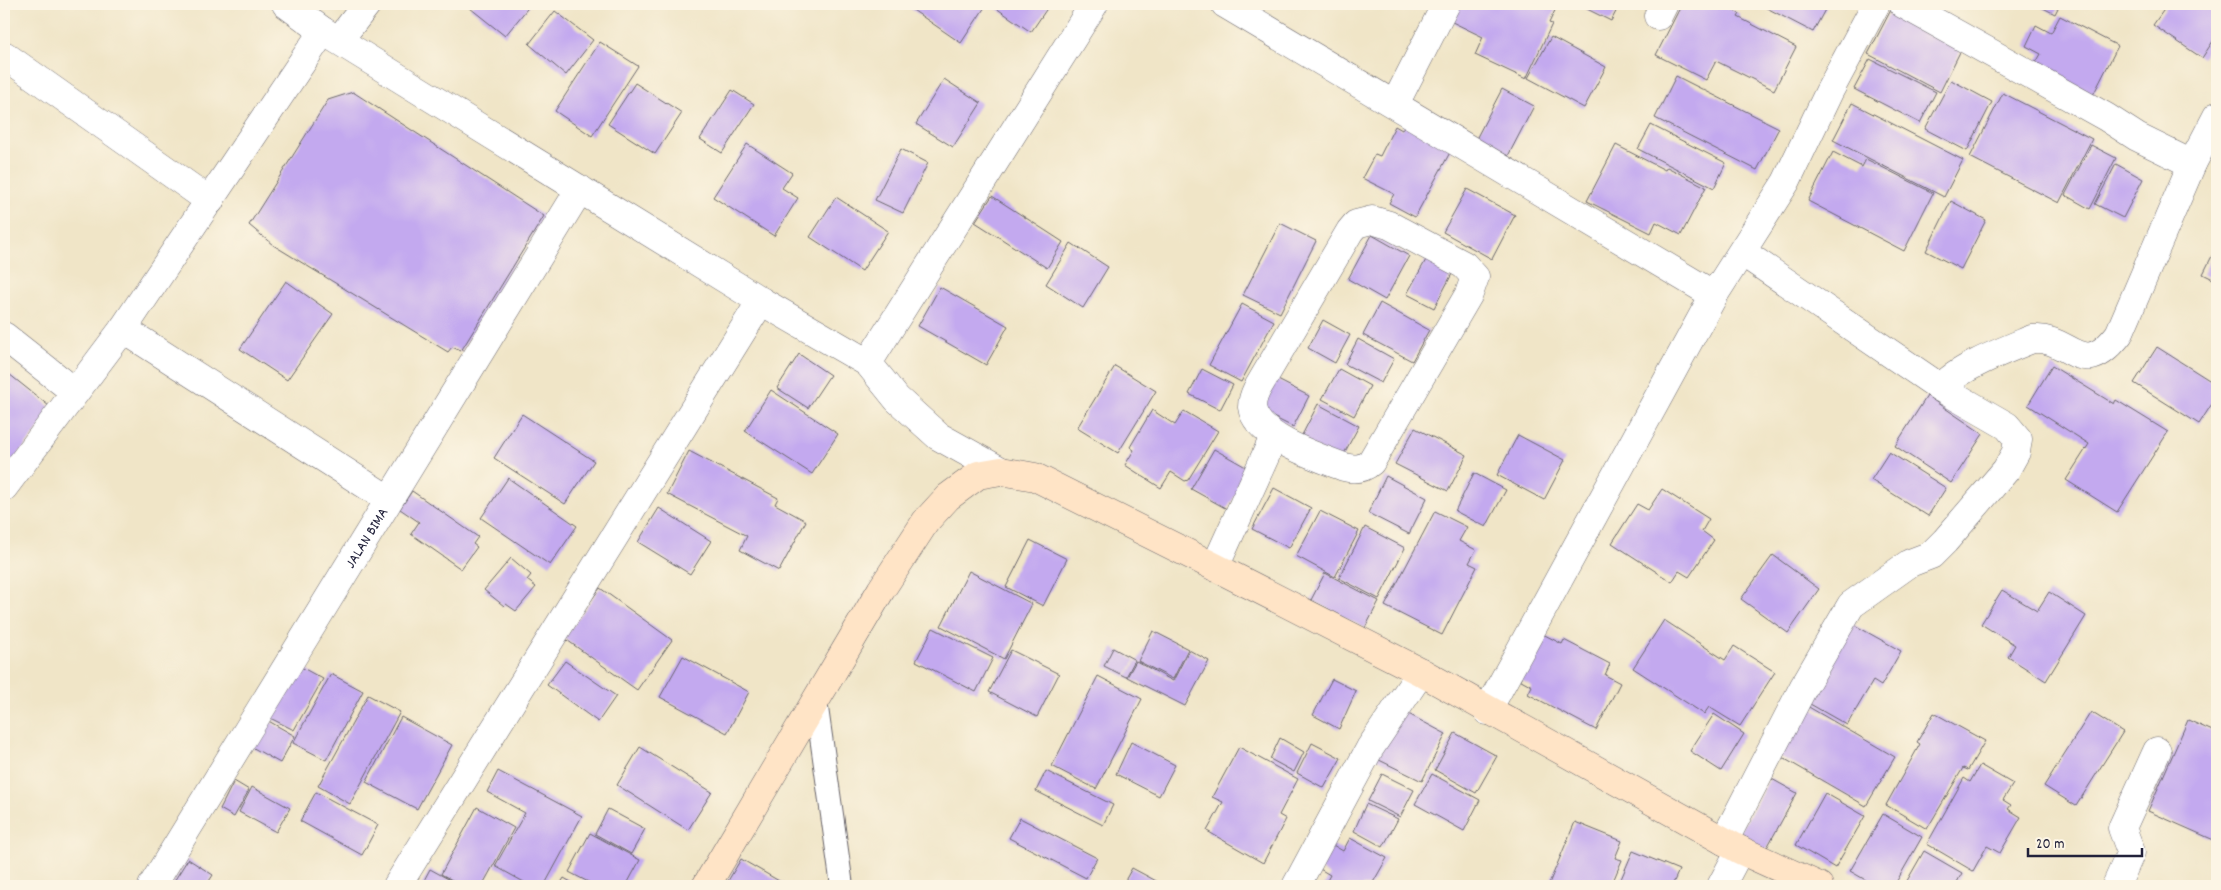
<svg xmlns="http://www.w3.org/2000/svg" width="2221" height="890" font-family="Dekko,sans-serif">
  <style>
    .building { fill: #c3a9ef }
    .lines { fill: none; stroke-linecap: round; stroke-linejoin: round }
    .lane-casing { stroke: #6a666c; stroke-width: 24 }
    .street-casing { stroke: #6a666c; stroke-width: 29 }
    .secondary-casing { stroke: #6a666c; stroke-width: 29 }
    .lane { stroke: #fff; stroke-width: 22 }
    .street { stroke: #fff; stroke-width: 28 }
    .secondary { stroke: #ffe4c6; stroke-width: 28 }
    .labels { text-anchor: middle; stroke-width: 4; stroke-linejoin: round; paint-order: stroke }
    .street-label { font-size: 15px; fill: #22223b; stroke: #fcf5e5 }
  </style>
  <rect width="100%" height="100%" fill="#fcf5e5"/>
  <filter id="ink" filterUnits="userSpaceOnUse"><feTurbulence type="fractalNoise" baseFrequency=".02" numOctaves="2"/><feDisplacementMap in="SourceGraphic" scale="10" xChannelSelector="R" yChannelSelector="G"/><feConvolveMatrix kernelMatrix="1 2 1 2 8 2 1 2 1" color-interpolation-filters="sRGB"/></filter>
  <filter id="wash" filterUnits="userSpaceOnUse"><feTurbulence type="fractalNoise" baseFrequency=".0096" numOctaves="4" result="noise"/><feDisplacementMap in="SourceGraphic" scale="20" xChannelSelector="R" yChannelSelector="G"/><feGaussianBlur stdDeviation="1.12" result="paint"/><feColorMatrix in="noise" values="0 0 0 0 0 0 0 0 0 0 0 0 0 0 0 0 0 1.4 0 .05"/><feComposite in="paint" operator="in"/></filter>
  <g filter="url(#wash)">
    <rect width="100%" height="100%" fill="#f0e5c7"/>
    <g id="blocks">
      <g class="building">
        <path d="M474,4H531L505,36L470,8Z"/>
        <path d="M904,4H987L961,43Z"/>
        <path d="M995,4H1050L1031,32L993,6Z"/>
        <path d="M1453,4H1510L1515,6L1516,4H1558L1549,23L1552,24L1526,79L1475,55L1483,37L1446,19Z"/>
        <path d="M1577,4H1620L1611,21Z"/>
        <path d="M1682,4H1697L1704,8L1706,4H1719L1740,14L1738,17L1796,47L1774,90L1716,61L1706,80L1656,55Z"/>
        <path d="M1759,4H1828L1813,32Z"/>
        <path d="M2035,4H2060L2055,14Z"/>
        <path d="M2168,4H2217V35L2202,58L2153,25Z"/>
        <path d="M1891,10L1962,48L1940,92L1868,54Z"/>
        <path d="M555,11L593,40L566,75L529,44Z"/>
        <path d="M2060,16L2118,46L2092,97L2034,66L2041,54L2026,46L2036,25L2051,33Z"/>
        <path d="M1551,37L1606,67L1584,108L1528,78Z"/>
        <path d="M600,42L638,66L592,136L555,111Z"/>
        <path d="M1870,59L1936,92L1920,123L1854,89Z"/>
        <path d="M1676,76L1779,128L1757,170L1655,118Z"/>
        <path d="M944,79L981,103L953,147L916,124Z"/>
        <path d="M1951,80L1992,102L1967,151L1925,129Z"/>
        <path d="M635,83L682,113L655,154L608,124Z"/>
        <path d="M1502,89L1534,106L1508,156L1476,139Z"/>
        <path d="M732,90L754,104L722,153L700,139Z"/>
        <path d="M353,92L544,216L461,351L452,347L448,352L273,245L249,225L328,100Z"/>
        <path d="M2003,93L2092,139L2059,203L1970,157Z"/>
        <path d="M1852,103L1963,160L1944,197L1833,140Z"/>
        <path d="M1407,120L1454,145L1415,217L1389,203L1394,194L1362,178L1375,154L1380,156L1395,126L1402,130Z"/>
        <path d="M1651,125L1726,163L1714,188L1638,149Z"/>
        <path d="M747,144L792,173L782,188L798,198L774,236L713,197Z"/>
        <path d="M1616,145L1665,170L1667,167L1706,187L1681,235L1656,222L1651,233L1587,201Z"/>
        <path d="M2091,145L2116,158L2090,209L2065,195Z"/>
        <path d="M901,149L928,163L903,213L875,200Z"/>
        <path d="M1833,152L1862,167L1866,159L1933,193L1904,251L1808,201Z"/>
        <path d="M2116,164L2143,179L2123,218L2095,204Z"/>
        <path d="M1467,189L1515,215L1492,259L1443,232Z"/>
        <path d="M992,196L1063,242L1047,268L975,222Z"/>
        <path d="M836,197L888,231L862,271L810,237Z"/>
        <path d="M1951,201L1986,220L1961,269L1926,251Z"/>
        <path d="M1280,223L1316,241L1280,313L1243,295Z"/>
        <path d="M1372,235L1409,256L1385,300L1348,279Z"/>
        <path d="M1071,243L1108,267L1083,308L1046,284Z"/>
        <path d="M2217,246V281L2203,274Z"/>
        <path d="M1427,258L1453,272L1434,308L1407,294Z"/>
        <path d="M286,281L333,314L287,380L240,349Z"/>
        <path d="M940,287L1008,326L986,365L918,326Z"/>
        <path d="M1380,303L1429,330L1412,361L1363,335Z"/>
        <path d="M1242,304L1274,321L1241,382L1209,365Z"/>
        <path d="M1323,320L1350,335L1335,363L1308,348Z"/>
        <path d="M1358,339L1394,359L1381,383L1345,364Z"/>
        <path d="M2157,347L2217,385V396L2199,424L2134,383Z"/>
        <path d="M799,354L830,375L808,408L777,388Z"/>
        <path d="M1115,366L1156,391L1118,453L1077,428Z"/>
        <path d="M2052,366L2114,404L2116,400L2168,432L2117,512L2066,480L2089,444L2028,405Z"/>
        <path d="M1202,369L1233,385L1220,410L1189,394Z"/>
        <path d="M1339,369L1370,386L1354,416L1322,399Z"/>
        <path d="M4,370L54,410L4,472Z"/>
        <path d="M1276,379L1309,396L1293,427L1259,410Z"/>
        <path d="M771,390L838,434L812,474L745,431Z"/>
        <path d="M1927,396L1983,434L1951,483L1895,446Z"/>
        <path d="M1318,404L1359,426L1340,461L1300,439Z"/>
        <path d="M1152,410L1175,425L1184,411L1218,431L1188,480L1185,481L1171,472L1161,488L1125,465L1134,450L1130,447Z"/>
        <path d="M522,414L594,461L565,504L494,458Z"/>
        <path d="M1415,428L1467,455L1448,491L1395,464Z"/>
        <path d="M1518,435L1565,460L1544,500L1497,475Z"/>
        <path d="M1214,449L1251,470L1227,509L1191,489Z"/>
        <path d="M689,451L778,498L775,504L806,521L779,571L740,550L747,536L667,494Z"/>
        <path d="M1889,452L1946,488L1928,516L1871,480Z"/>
        <path d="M1474,473L1506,490L1486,527L1455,511Z"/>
        <path d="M1386,476L1427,498L1409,534L1368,513Z"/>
        <path d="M508,478L577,526L550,565L481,518Z"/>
        <path d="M1274,488L1311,508L1289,548L1252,529Z"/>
        <path d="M1662,489L1709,519L1702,531L1714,540L1689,577L1679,571L1672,582L1612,543L1637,504L1648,510Z"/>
        <path d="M412,491L478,537L473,544L477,547L461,569L411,534L419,522L400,509Z"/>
        <path d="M659,508L711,541L690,574L638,542Z"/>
        <path d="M1320,511L1359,531L1335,577L1296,556Z"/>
        <path d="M1435,511L1467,527L1459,541L1476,550L1469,563L1477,567L1442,635L1385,606Z"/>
        <path d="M1365,527L1405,548L1379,599L1339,578Z"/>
        <path d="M1030,540L1067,559L1043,606L1006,587Z"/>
        <path d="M1773,555L1819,589L1788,633L1741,599Z"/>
        <path d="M511,558L531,575L527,580L536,587L516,611L506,604L504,606L484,590Z"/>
        <path d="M969,571L1032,604L1004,659L941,626Z"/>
        <path d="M1325,573L1379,601L1365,628L1311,600Z"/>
        <path d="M600,588L672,640L637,690L564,638Z"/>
        <path d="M2002,590L2037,611L2049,592L2086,616L2046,681L2008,657L2015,645L1981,624Z"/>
        <path d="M1664,620L1725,660L1734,646L1775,672L1740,726L1709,707L1704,714L1633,668Z"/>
        <path d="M1849,622L1901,651L1881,686L1873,681L1847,725L1803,700Z"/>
        <path d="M933,628L993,658L976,692L916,661Z"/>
        <path d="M1153,631L1188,649L1173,679L1138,661Z"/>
        <path d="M1537,631L1562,644L1564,640L1610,664L1605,675L1620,683L1596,730L1528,694L1532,686L1514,676Z"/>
        <path d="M1113,648L1135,660L1126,677L1104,666Z"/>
        <path d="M1011,650L1059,674L1037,717L989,692Z"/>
        <path d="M1189,650L1209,661L1185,706L1127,677L1136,661L1173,681Z"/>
        <path d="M683,656L749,692L727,733L660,697Z"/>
        <path d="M565,661L616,696L598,722L547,685Z"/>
        <path d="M299,666L323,679L294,730L270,718Z"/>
        <path d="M331,674L363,691L326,760L293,743Z"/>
        <path d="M1098,676L1142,699L1096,789L1052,766Z"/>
        <path d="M1332,679L1356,691L1339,729L1313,715Z"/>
        <path d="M368,695L400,712L350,804L318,786Z"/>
        <path d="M1807,706L1895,757L1866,806L1778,755Z"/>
        <path d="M1399,709L1446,734L1422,781L1373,757Z"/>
        <path d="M2091,712L2123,732L2076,806L2044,786Z"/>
        <path d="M1934,713L1985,741L1968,770L1963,768L1927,829L1886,805L1920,744L1917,742Z"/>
        <path d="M1714,714L1744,734L1721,771L1690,751Z"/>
        <path d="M401,717L452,745L417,809L366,782Z"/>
        <path d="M265,719L295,736L280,763L250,746Z"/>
        <path d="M2188,720L2217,733L2216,841L2148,811Z"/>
        <path d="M1455,733L1497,756L1476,793L1435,770Z"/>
        <path d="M1280,738L1304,752L1294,772L1270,759Z"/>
        <path d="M1131,742L1175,765L1159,796L1116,774Z"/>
        <path d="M1312,743L1341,758L1324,788L1297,773Z"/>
        <path d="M640,747L712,792L688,830L617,785Z"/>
        <path d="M1239,747L1298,779L1279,815L1286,819L1263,863L1207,831L1223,802L1212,797Z"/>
        <path d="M1980,765L2013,784L2003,800L2011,805L2008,809L2021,817L2000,853L1987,846L1973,871L1927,844L1964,778L1970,782Z"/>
        <path d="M498,771L582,816L544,886H531L495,866L525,813L487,792Z"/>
        <path d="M1046,771L1113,805L1103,825L1036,791Z"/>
        <path d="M1382,774L1414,790L1400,817L1368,801Z"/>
        <path d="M1432,774L1480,800L1464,831L1415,804Z"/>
        <path d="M1770,778L1797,793L1764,853L1737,838Z"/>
        <path d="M234,781L249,790L234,817L220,809Z"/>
        <path d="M252,787L290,808L276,832L239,812Z"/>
        <path d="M316,792L378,825L362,855L300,821Z"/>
        <path d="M1825,793L1865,816L1835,868L1796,845Z"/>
        <path d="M1366,804L1398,819L1383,847L1354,831Z"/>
        <path d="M477,807L514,828L482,886H463L441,874Z"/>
        <path d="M608,809L645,829L631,854L595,834Z"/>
        <path d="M1883,814L1922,837L1894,886H1876L1850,871Z"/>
        <path d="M1020,818L1097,858L1086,878L1009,838Z"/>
        <path d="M1575,822L1622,841L1615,858L1622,860L1611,886H1548Z"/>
        <path d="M590,833L640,860L626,886H596L569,872Z"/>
        <path d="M1350,838L1387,858L1371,886H1324L1330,875L1313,865L1326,841L1343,851Z"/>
        <path d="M1633,851L1679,870L1672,886H1618Z"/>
        <path d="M1924,851L1962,873L1955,886H1904Z"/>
        <path d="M188,859L213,875L206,886H171Z"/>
        <path d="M741,859L786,885L785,886H725Z"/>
        <path d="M1132,868L1160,883L1159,886H1122Z"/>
        <path d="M430,869L461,886H421Z"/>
        <path d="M564,878L578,886H559Z"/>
      </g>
    </g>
  </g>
  <g filter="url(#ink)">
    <use href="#blocks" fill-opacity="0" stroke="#6a666c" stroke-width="1"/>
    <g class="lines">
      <g class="lane-casing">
        <path id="lane" d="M816,701L842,886"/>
      </g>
      <g class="street-casing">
        <g id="street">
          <path d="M286,4L323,31L761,301L868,363L897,399L938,436L1001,471"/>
          <path d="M1225,4L1714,295"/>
          <path d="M1903,4L2106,117L2137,137L2192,164L2217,116"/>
          <path d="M1658,16L1664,4"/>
          <path d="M339,40L367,4"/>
          <path d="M4,55L210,201"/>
          <path d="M1395,104L1446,4"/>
          <path d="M1372,220L1389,225L1464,265L1475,277L1469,294L1371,462C1363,469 1355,470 1344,467C1319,457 1256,438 1252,407C1252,400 1254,395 1257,389L1350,231L1356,224Z"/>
          <path d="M1742,252L1941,388C1957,368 2008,349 2032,339C2072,336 2081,383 2119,334L2192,164"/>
          <path d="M123,329L388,499"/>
          <path d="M4,336L75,392"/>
          <path d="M868,363L1094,4"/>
          <path d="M4,487L123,329L323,31"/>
          <path d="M1215,567L1274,437"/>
          <path d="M1487,711L1714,295L1786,182L1829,92L1876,4"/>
          <path d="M1724,841L1804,686L1851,605L1910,563L1931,555L1945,541L2006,470L2016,452L2018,439L2007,426L1941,388"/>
          <path id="s1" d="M152,886L580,189"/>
          <path d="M397,886L761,301"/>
          <path d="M1296,886L1370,748L1421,672"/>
          <path d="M1721,886L1740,850"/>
          <path d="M2116,886L2131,852L2122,828L2157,751"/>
        </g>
      </g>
      <g class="secondary-casing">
        <path id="secondary" d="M706,886L881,590L926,521L948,497L978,475L1001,471L1035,477L1215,567L1421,672L1740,850L1819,886"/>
      </g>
      <use href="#lane" class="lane"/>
      <use href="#street" class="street"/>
      <use href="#secondary" class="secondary"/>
    </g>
  </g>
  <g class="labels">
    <g class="street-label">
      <text dy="5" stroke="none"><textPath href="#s1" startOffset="409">JALAN BIMA</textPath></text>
    </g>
  </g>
  <rect width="2221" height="890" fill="none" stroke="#fcf5e5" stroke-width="20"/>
  <path d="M2028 848v8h114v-8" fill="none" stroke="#22223b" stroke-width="2.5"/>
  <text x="2036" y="848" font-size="15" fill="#22223b" stroke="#fcf5e5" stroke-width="4" paint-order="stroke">20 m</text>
</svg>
